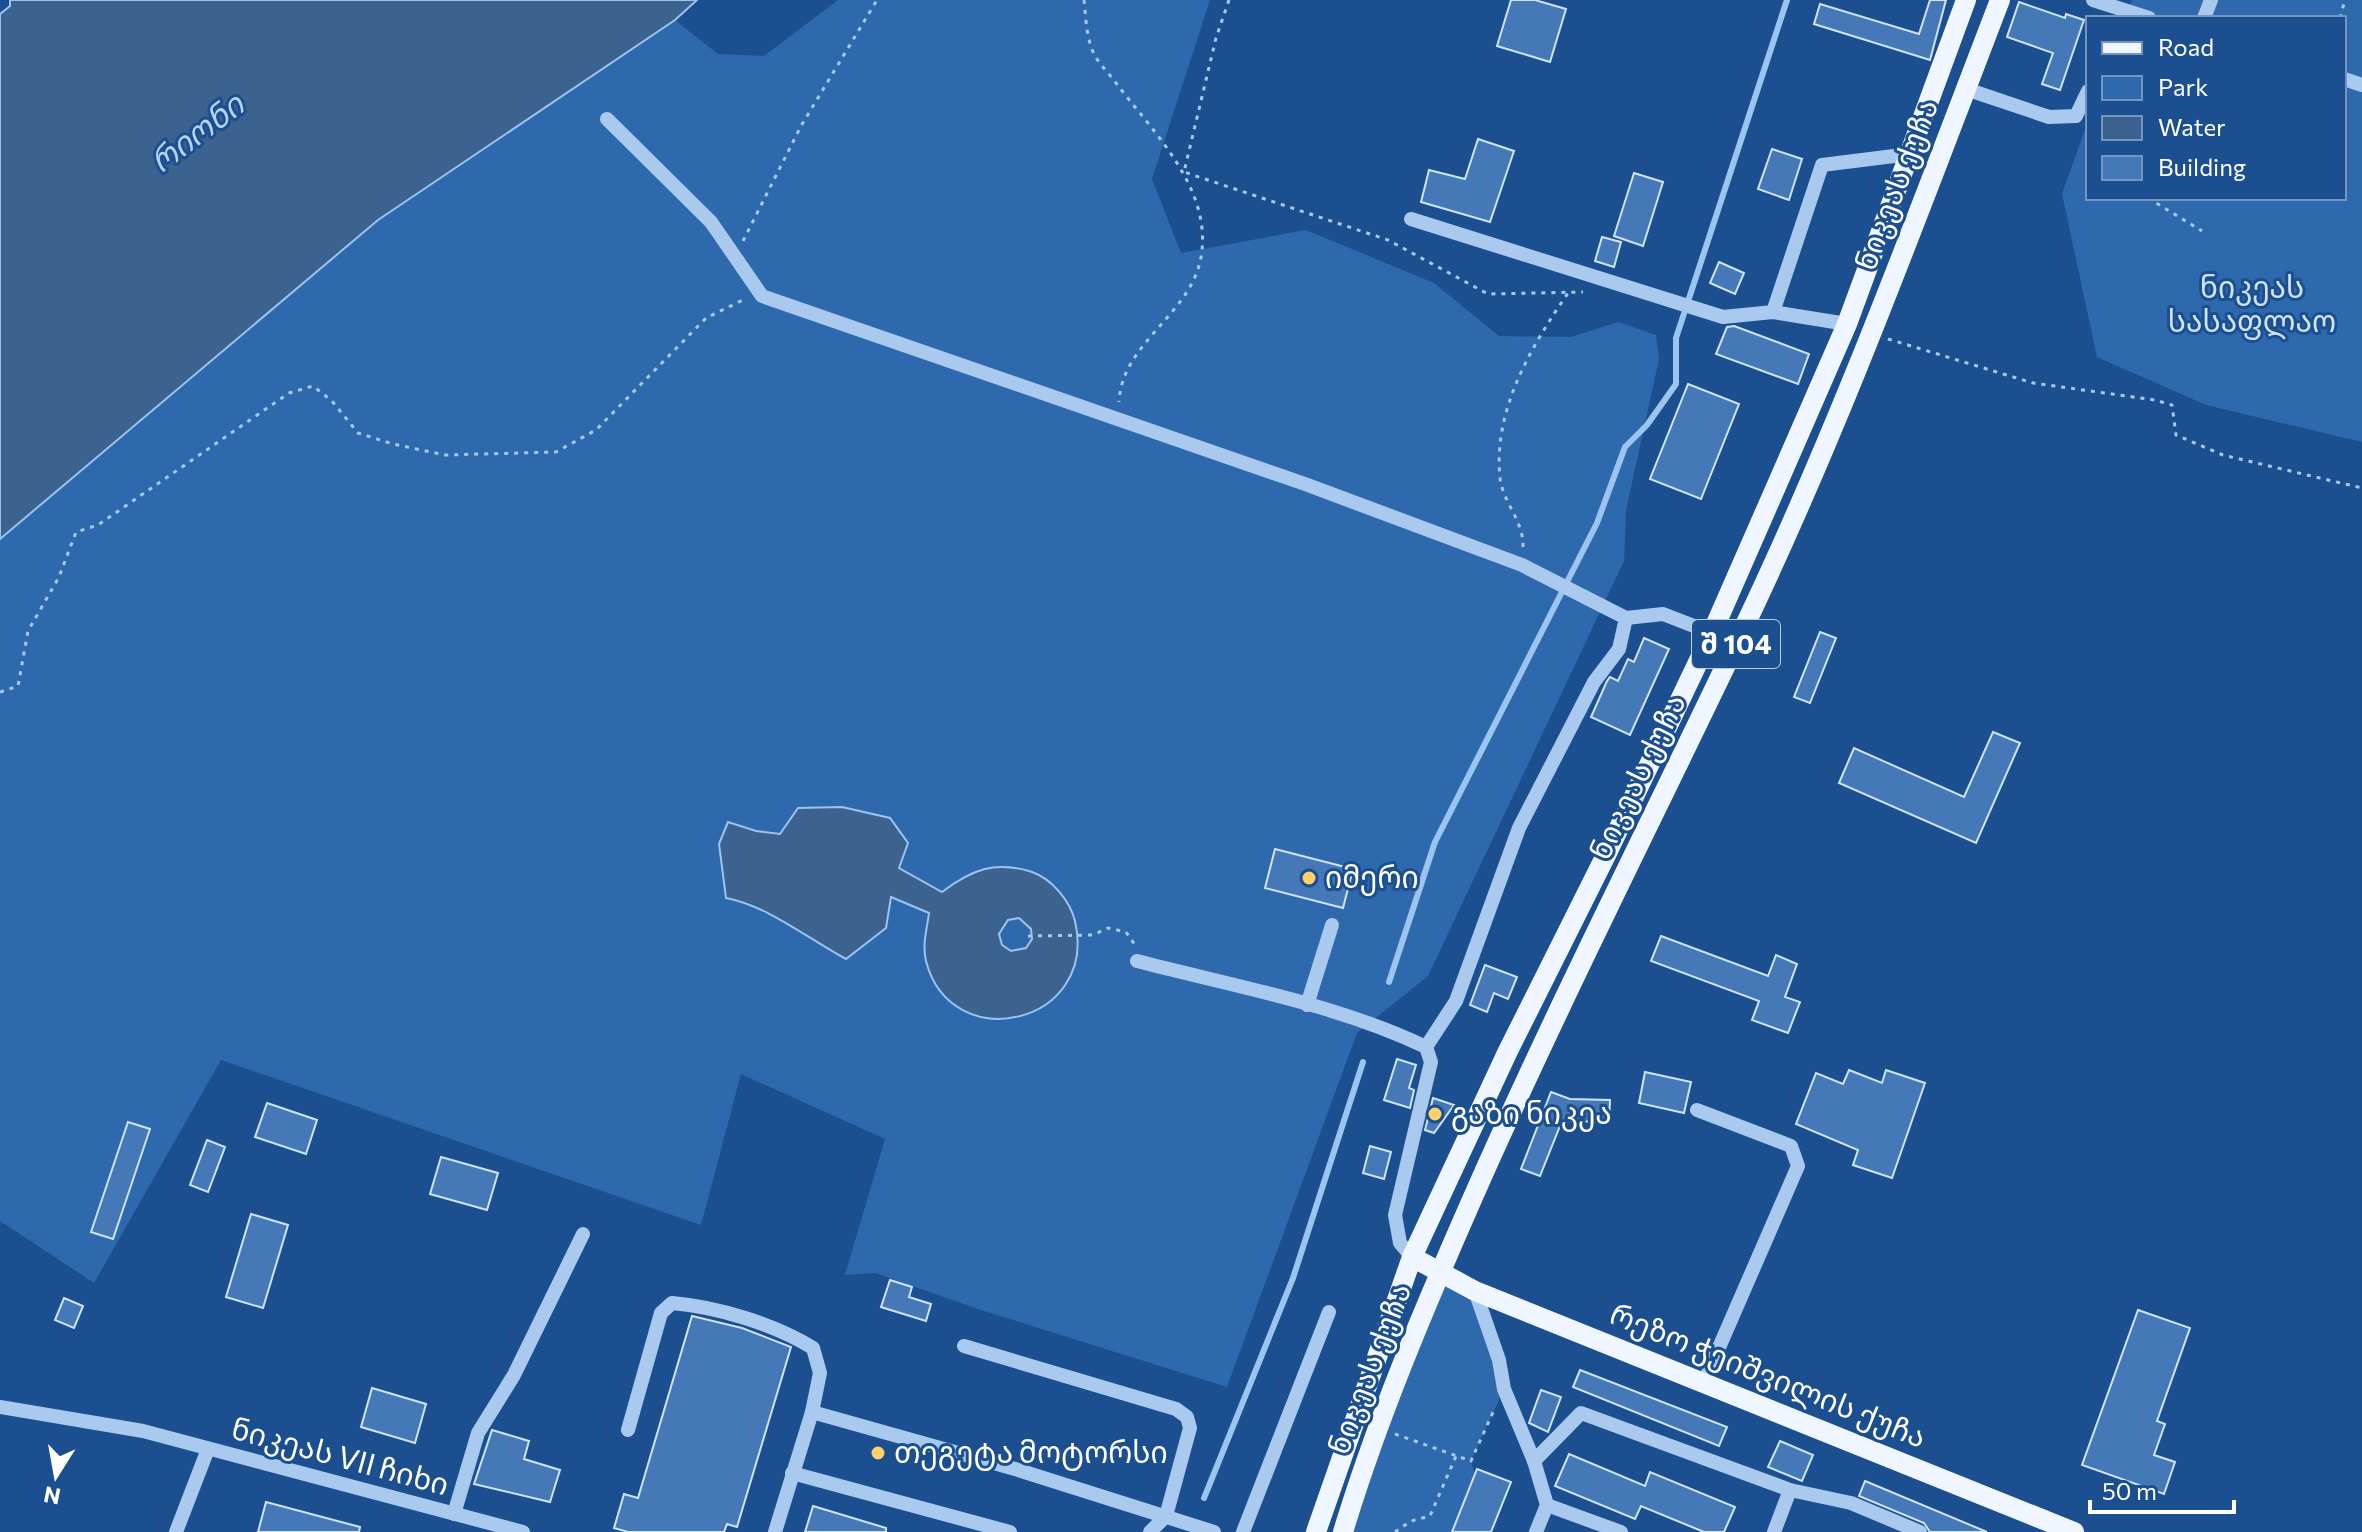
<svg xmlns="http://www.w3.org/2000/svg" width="2362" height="1532" font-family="Commissioner,'Noto Sans Georgian',sans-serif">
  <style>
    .green { fill: #2e69ad }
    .water { fill: #3c6290; stroke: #9cc4f0; stroke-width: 2; fill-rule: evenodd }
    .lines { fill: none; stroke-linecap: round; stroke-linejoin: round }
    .stream { stroke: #9cc4f0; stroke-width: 6 }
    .building { fill: #4478b7; stroke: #cfe3fa; stroke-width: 2 }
    .path { stroke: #a9c9ee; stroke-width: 3; stroke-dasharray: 4 6; stroke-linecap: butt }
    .minor { stroke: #a9c9ee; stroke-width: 14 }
    .major { stroke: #f0f6ff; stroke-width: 20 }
    .poi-dot { fill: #ffd166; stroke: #1b4f8f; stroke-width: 3 }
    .labels { text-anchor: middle; stroke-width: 6; stroke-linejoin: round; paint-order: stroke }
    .shield { fill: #1b4f8f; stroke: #bbcadd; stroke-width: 2 }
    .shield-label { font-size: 28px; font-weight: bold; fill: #fff }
    .street-label { font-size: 30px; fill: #fff; stroke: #1b4f8f }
    .park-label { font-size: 30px; fill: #cfe3fa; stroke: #1b4f8f }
    .poi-label { font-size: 30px; fill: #fff; stroke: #1b4f8f; text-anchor: start }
    .water-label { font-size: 32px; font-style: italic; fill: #b5d3f5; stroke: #1b4f8f }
  </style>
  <rect width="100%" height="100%" fill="#1b4f8f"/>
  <g class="green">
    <path d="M838,0H1210L1152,179L1181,253L1306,230L1434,283L1499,336L1571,337L1618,322L1656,335L1659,359L1626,510L1624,561L1428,976L1357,1033L1227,1387L978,1309L875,1273L845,1275L885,1139L741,1074L701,1225L221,1060L94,1283L0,1221V539L378,220L675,20L718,54L764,56Z"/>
    <path d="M2132,0H2362V442L2206,405L2097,357L2062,194L2088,121V198H2344V18H2125Z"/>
    <path d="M1439,1274L1475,1291L1504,1389L1471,1461L1476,1478L1453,1532H1343Z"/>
  </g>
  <g class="water">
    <path d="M10,0H697L675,20L378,220L0,539V14L10,6Z"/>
    <path d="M842,807L890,818L908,843L899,868L942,892C971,870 995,860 1032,872C1052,879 1070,901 1075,921C1099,1025 951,1058 926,961C922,944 927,929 929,913L891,897L886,928L846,959C807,938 768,906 726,898L719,844L728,822L756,831L780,834L798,808ZM1019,918L1031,929L1032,939L1026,948L1011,951L1002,945L999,934L1008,920Z"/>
  </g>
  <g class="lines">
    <g class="stream">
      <path d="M1389,982L1435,842L1597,523L1625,447L1647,425L1676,384V338L1787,0"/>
      <path d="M1204,1498L1293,1278L1363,1062"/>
    </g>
  </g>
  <g class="building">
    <path d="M1511,0H1535L1566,9L1550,62L1497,46Z"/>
    <path d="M1930,0H1946L1930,60L1814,24L1820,4L1919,34Z"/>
    <path d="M2019,2L2065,18L2066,14L2084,20L2060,90L2042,84L2053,53L2007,37Z"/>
    <path d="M1478,139L1514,151L1490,222L1421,202L1429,170L1465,179Z"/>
    <path d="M1772,149L1802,159L1789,200L1758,189Z"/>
    <path d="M1634,173L1663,182L1643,246L1614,236Z"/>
    <path d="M1602,237L1621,242L1614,267L1595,261Z"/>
    <path d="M1719,262L1744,273L1735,294L1710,283Z"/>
    <path d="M1734,326L1809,354L1798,384L1716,354L1727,327Z"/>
    <path d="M1688,384L1739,404L1701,499L1650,479Z"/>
    <path d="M1820,632L1836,638L1810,703L1794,697Z"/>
    <path d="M1644,638L1669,649L1630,735L1591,717L1607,681L1610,677L1618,681L1628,659L1634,662Z"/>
    <path d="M1993,732L2020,743L1976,843L1839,783L1854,748L1964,797Z"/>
    <path d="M1275,849L1353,869L1343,908L1265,888Z"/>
    <path d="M1661,936L1768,976L1776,955L1797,964L1785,997L1800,1002L1788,1033L1752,1020L1759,1001L1651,961Z"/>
    <path d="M1485,965L1517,977L1508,999L1494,993L1487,1012L1470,1005Z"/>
    <path d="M1397,1059L1416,1065L1409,1088L1414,1090L1410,1108L1384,1100Z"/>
    <path d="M1849,1070L1882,1083L1886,1070L1925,1083L1892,1178L1853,1165L1858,1150L1796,1124L1816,1073L1843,1084Z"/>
    <path d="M1645,1072L1691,1082L1684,1113L1639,1103Z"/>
    <path d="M1551,1092L1570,1099L1610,1100L1609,1122L1562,1121L1540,1176L1521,1169Z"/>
    <path d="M1433,1098L1454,1105L1434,1133L1425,1130Z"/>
    <path d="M267,1103L317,1120L306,1154L255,1137Z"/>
    <path d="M128,1122L150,1129L113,1239L91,1232Z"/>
    <path d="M207,1140L225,1147L208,1192L190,1185Z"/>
    <path d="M1370,1146L1391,1152L1384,1179L1363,1173Z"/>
    <path d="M441,1157L498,1173L487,1210L430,1194Z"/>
    <path d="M251,1214L288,1225L263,1308L226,1297Z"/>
    <path d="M890,1280L912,1287L909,1297L931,1304L926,1321L881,1307Z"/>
    <path d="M64,1298L83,1306L74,1328L55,1320Z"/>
    <path d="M2138,1310L2190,1328L2157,1421L2165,1424L2154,1455L2175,1462L2164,1494L2082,1465Z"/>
    <path d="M692,1316L742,1328L791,1347L737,1527L727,1524L724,1532H628L614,1528L624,1494L638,1498Z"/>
    <path d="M1580,1370L1727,1427L1719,1446L1573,1387Z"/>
    <path d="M372,1388L426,1404L415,1443L361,1427Z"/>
    <path d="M1541,1390L1561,1397L1548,1432L1529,1423Z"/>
    <path d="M492,1430L529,1441L524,1459L560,1470L550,1502L474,1484Z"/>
    <path d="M1780,1441L1813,1455L1802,1481L1768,1467Z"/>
    <path d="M1569,1454L1645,1486L1650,1472L1735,1507L1724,1532H1704L1641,1506L1635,1519L1555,1486Z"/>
    <path d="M1477,1469L1511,1482L1491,1532H1452Z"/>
    <path d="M1865,1481L1987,1532H1930L1924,1523L1859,1496Z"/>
    <path d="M266,1502L360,1527L359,1532H258Z"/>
    <path d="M813,1506L886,1528V1532H805Z"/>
  </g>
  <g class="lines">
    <g class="path">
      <path d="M1084,0C1086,18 1086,37 1094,54C1099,64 1109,73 1116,83C1153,132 1213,189 1201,257C1191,315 1122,342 1119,402"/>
      <path d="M1229,0L1216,38L1184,172L1388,240L1488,294L1583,292"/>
      <path d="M2340,18L2345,0"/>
      <path d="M2148,198L2202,231"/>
      <path d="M743,241L801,126L877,0"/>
      <path d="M1888,339L2033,383L2155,400L2172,405L2176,435L2223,455L2362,488"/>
      <path d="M1523,547C1524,521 1503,503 1500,478C1493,410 1531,347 1568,293"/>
      <path d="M0,692L18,686L28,631L59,577L76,532L98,525L289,393L313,386L332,401L358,433L393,444L445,455L556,452L596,430L706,318L743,300"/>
      <path d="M1028,936L1093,935L1108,928L1126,932L1135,945"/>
      <path d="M1395,1434L1471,1461L1494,1410"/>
      <path d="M1395,1532L1411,1521L1430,1516L1456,1456"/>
    </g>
    <g class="minor">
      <path d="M2093,0L2149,18"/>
      <path d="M2204,18L2211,0"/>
      <path d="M2344,79L2362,85"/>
      <path d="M1966,89L2049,117L2076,116L2088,91"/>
      <path d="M607,119L711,222L762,296L1305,484L1522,565L1626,618L1663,614L1712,633"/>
      <path d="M1411,219L1723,317L1773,312L1847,324"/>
      <path d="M1773,312L1822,165L1910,154"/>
      <path d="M1137,961C1233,986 1336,1004 1426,1047L1431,1062L1395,1215L1400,1243L1412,1257"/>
      <path d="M1307,1005L1332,925"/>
      <path d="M1426,1047L1456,1001L1519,828L1594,682L1619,649L1626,618"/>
      <path d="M1697,1110L1791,1146L1798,1166L1704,1382"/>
      <path d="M1475,1291L1499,1360L1504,1389L1534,1461L1547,1505L1536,1532"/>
      <path d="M964,1346L1176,1409L1187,1417L1190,1428L1166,1516L1150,1532"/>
      <path d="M0,1407L143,1431L523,1532"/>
      <path d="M628,1430L661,1313L672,1303C718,1307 774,1324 813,1348L820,1373L812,1412L1015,1469L1214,1532"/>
      <path d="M1534,1461L1581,1413L1790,1490L1851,1503L1920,1532"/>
      <path d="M792,1473L1010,1532"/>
      <path d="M1547,1505L1621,1532"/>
      <path d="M454,1514L478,1433L514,1375L583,1234"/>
      <path d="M176,1532L208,1449"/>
      <path d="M775,1532L812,1412"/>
      <path d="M1243,1532L1329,1312"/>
      <path d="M1774,1532L1790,1490"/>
    </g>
    <g class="major">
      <path d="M1412,1257L1475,1291L2074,1532"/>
      <path d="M1316,1532L1412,1257L1507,1053L1607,853L1712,633L1779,480L1847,324L1966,0"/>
      <path d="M1343,1532C1377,1420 1423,1311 1470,1204C1553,1015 1647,830 1736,644C1837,435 1917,216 2000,0"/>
    </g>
  </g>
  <g class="poi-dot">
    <circle cx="1309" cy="878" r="8"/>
    <circle cx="1435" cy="1114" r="8"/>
    <circle cx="878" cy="1453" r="8"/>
  </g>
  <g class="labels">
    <rect class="shield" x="1692" y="620" width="88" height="48" rx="6"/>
    <g class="shield-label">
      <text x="1736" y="654">შ 104</text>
    </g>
    <g class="street-label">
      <text transform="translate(1897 185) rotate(-69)" y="10">ნიკეას ქუჩა</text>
      <text transform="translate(1638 777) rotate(-64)" y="10">ნიკეას ქუჩა</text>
      <text transform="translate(1370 1369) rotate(-69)" y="10">ნიკეას ქუჩა</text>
      <text transform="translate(1768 1376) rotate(22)" y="10">რეზო ჭეიშვილის ქუჩა</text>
      <text transform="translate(340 1457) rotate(15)" y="10">ნიკეას VII ჩიხი</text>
    </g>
    <g class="park-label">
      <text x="2252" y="298">ნიკეას<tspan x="2252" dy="34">სასაფლაო</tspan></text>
    </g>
    <g class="poi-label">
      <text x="1325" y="888">იმერი</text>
      <text x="1451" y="1124">გაზი ნიკეა</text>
      <text x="894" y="1463">თეგეტა მოტორსი</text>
    </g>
    <g class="water-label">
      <text transform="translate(197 133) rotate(-37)" y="11">რიონი</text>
    </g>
  </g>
  <rect x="2086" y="16" width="260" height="184" fill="#1b4f8f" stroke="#7695bc" stroke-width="2"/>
  <rect x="2102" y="42" width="40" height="12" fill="#f0f6ff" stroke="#7695bc" stroke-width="2"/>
  <text x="2158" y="56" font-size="24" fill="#ffffff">Road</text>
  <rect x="2102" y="76" width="40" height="24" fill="#2e69ad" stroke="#7695bc" stroke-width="2"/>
  <text x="2158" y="96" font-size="24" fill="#ffffff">Park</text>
  <rect x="2102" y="116" width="40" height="24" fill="#3c6290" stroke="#7695bc" stroke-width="2"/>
  <text x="2158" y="136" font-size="24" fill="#ffffff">Water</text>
  <rect x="2102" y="156" width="40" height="24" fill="#4478b7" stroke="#7695bc" stroke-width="2"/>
  <text x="2158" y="176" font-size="24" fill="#ffffff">Building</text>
  <g transform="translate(56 1476) rotate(191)" stroke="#1b4f8f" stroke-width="6" paint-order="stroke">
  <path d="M0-6L14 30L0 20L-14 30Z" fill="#ffffff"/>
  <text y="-12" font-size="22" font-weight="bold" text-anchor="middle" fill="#ffffff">N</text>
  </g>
  <path d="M2090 1500v12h144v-12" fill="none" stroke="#ffffff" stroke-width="4"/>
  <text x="2102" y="1500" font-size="24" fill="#ffffff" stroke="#1b4f8f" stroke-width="6" paint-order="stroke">50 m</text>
</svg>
